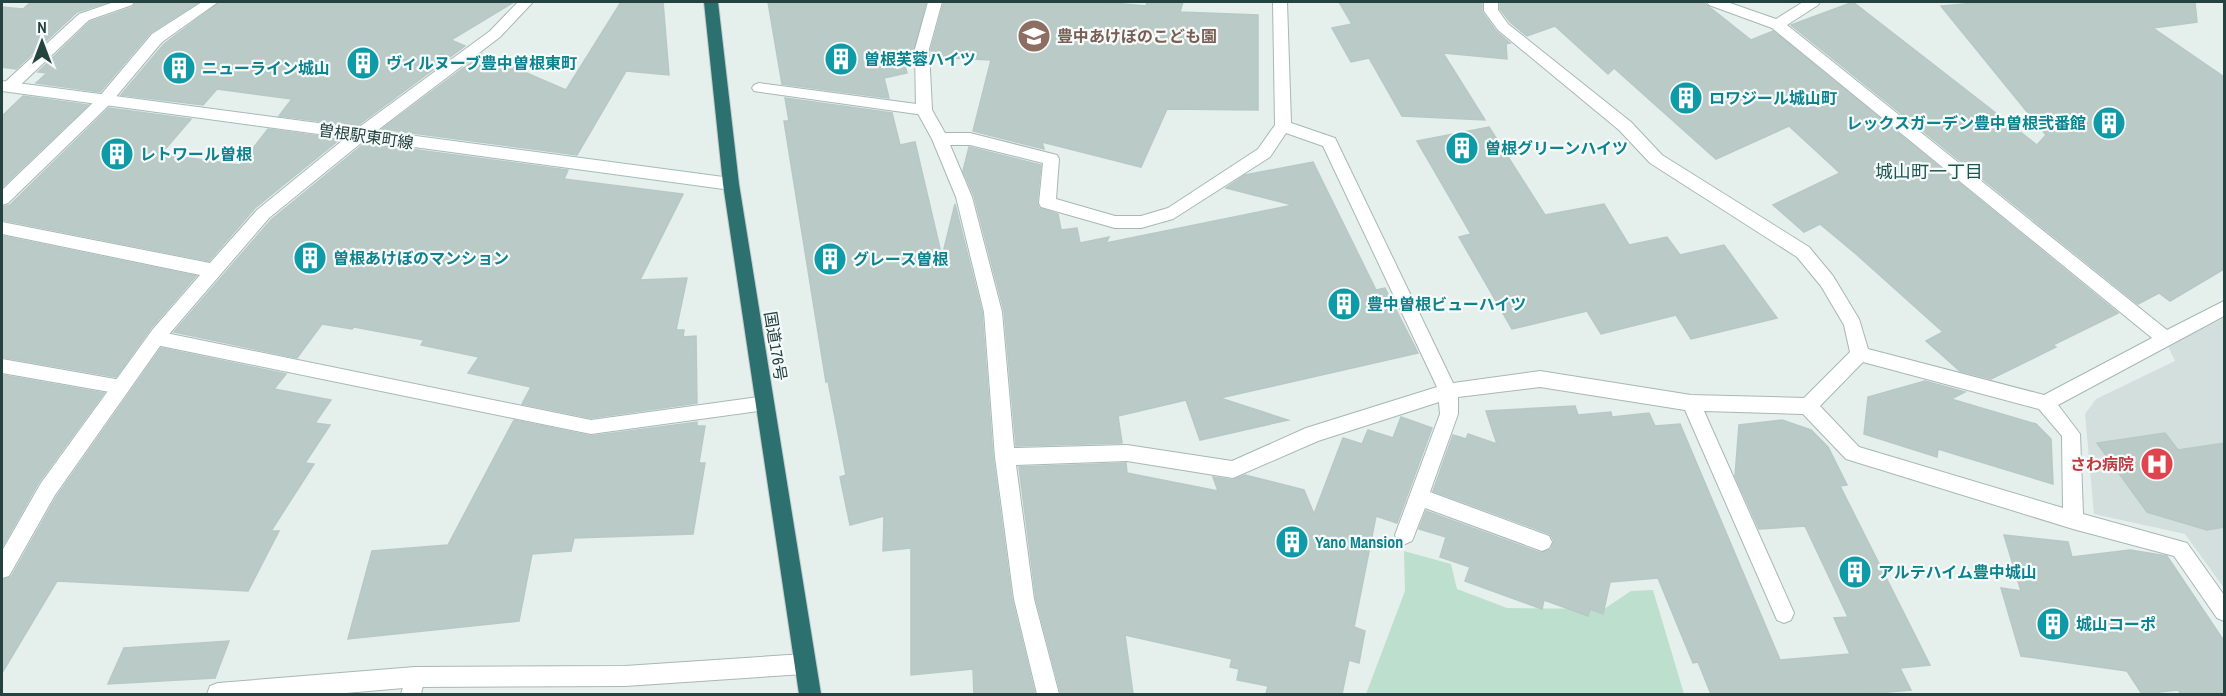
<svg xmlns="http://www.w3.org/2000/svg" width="2226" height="696" font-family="'Archivo Narrow','Noto Sans JP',sans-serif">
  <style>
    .built { fill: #d3dfdc }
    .green { fill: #bde0ce }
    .building { fill: #bacac6; stroke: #b7c9c5; stroke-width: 1.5 }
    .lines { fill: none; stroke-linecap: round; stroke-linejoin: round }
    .lane-casing { stroke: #a7b8b5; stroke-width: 2 }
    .street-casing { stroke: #a7b8b5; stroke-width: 2 }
    .secondary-casing { stroke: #a3bbb8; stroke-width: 2 }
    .highway-casing { stroke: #c1caca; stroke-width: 2 }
    .lane { fill: #fff; fill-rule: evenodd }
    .street { fill: #fff; fill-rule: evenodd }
    .secondary { fill: #fff; fill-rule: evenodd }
    .highway { fill: #2d7070; fill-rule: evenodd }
    .labels { text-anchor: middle; stroke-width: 4.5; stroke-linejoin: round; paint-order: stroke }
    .education-label { font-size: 16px; font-weight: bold; fill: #785e54; stroke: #f6fbf9; text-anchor: start }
    .culture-label { font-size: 16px; font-weight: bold; fill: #0d838f; stroke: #f6fbf9; text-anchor: start }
    .street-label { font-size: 16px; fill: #234240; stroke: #f6fbf9 }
    .health-label { font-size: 16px; font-weight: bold; fill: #be3a42; stroke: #f6fbf9; text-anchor: end }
    .neighbourhood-label { font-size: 18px; fill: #1d5553; stroke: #f6fbf9 }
  </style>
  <rect width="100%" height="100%" fill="#e5efec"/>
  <path class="built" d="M2224,318V588L2185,534L2094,514L2085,414L2096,399L2175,361L2168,346Z"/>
  <path class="green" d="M1404,551L1451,564L1457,589L1507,608L1604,609L1631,591L1653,590L1684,694H1366L1405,591Z"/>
  <g class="building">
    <path d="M31,2H109L77,12L16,69L2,67V7L23,9Z"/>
    <path d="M136,2H199L150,33L100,92L36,83L47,73L38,72L90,22L133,7Z"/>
    <path d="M220,2H514L451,40L465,46L357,126L279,116L292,99L217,89L203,105L121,95L164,44Z"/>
    <path d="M621,2H663L669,75L626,71L577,155L382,129L482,54L566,90Z"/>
    <path d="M768,2H926L913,56L902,55L907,73L884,78L889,98L782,84Z"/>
    <path d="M944,2H1103L1146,6L1147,2H1183L1180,12L1258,15V110L1167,109L1141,167L1042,142L1044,149L973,131L991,60L932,57L931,49Z"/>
    <path d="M1339,2H1482V12L1496,31L1510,43L1506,44L1507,59L1443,53L1485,120L1402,116L1369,58L1351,62L1332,28L1352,24Z"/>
    <path d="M1500,2H1703L1751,40L1773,31L2118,313L2053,345L2056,347L1991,379L1960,371L1926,341L1943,332L1856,254L1820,224L1804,232L1773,205L1840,173L1789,126L1716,159L1614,68L1608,74L1555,26L1527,36L1510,22L1500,9Z"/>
    <path d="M1853,2L2037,145L2046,135L1941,6L1986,2H2195L2197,22L2153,28L2224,77V269L2170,301L2159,293L2138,304L1791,25Z"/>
    <path d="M23,96L88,105L2,187V116Z"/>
    <path d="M785,98L892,113L900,145L915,142L942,257L955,204L982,312L993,457L1012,599L1035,694H974L973,669L911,675V548L883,551L884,516L850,525L840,477L846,475L828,381L826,382L784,121H789Z"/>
    <path d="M109,108L191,119L161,154L240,165L268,129L340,139L255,208L209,261L2,220V207L10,205Z"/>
    <path d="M1489,127L1545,215L1604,204L1629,245L1667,237L1680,255L1724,245L1777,318L1691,339L1676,315L1601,334L1587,311L1512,329L1459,237L1471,234L1417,141Z"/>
    <path d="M365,143L568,170L564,179L683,194L640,280L687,278L676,330H684L683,337L696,336L697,403L591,418L522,404L531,387L468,373L479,357L421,345L424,340L354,327L352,329L322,324L297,358L174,332L271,220Z"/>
    <path d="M969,147L1041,165L1037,203L1039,208L1058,214L1061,230L1077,228L1080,243L1109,237L1106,243L1293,205L1226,188L1245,175L1313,162L1376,290L1385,288L1418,353L1220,398L1288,420L1200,440L1186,400L1118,416L1122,443L1016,446L1004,311L974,196L963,171Z"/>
    <path d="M2,236L196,276L151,328L116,377L2,357Z"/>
    <path d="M161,348L286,374L274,389L331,400L315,423L330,425L305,463L314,464L271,531H279L248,591L57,581L2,673V580L11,577L57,496Z"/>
    <path d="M2,375L104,393L39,482L2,547Z"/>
    <path d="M1925,381L1965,392L1951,399L2036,424L2051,439L2053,484L1938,449L1937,457L1864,434L1868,397Z"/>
    <path d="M1575,406L1578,415L1611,412L1612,417L1649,413L1655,426L1680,424L1780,660L1850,654L1834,618L1848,617L1805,526L1759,529L1735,476L1739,425L1782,420L1811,430L1828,447L1847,485L1840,486L1930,665L1900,668L1911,690L1866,694H1711L1698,662L1693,663L1658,578L1610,582L1603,614L1590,609L1588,616L1544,600L1542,609L1465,581L1470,567L1440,557L1446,537L1419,529L1426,511L1541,553L1551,549L1554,541L1550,534L1433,491L1453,435L1466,439L1468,434L1497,444L1486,411Z"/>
    <path d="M1401,417L1432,428L1397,523L1376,516L1354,627L1365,631L1359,663L1349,660L1342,694H1266L1268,686L1237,680L1239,669L1230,667L1232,659L1125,635L1133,694H1061L1036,599L1019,467L1126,463L1127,473L1218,491L1213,477L1233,480L1245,475L1304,490L1314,514L1343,438L1362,444L1368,430L1393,438Z"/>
    <path d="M514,420L591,436L697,422V426H705L699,463H705L693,534L574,538L571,551L532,554L519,621L348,639L372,551L448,545Z"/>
    <path d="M2165,433L2178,450L2224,443V527L2207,530L2147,512L2097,443Z"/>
    <path d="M2004,535L2068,542L2072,557L2130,550L2167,556L2224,641V694H2181L2178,690L2142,694L2127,671L2021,656L2001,588L2021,591Z"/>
    <path d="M229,641L215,678L108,684L124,648Z"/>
  </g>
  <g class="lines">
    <g class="lane-casing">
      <g id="lane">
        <path d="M759,83L924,105L931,110L924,115L754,91L752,88L754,85Z"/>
        <path d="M156,331L591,420L765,396L771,398L774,403L771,408L765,410L591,434L156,345L150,343L148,338L150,333Z"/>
        <path d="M2,359L121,380L127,382L129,387L127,392L121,394L2,373Z"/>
        <path d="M415,667L422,670L425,677L421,694H401L408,670Z"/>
      </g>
    </g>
    <g class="street-casing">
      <g id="street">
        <path d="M114,2H134L132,5L89,20L14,91H4L2,87L4,83L79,14Z"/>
        <path d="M202,2H218L162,42L109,105L8,203L2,205V190L99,97L152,34Z"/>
        <path d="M518,2H533L500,37L366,139L269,218L165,339L55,495L9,576L2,578V551L41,483L153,329L200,275L2,234V222L210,263L257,210L354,131L490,31Z"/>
        <path d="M928,2H942L929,49L932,110L945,133H970L1057,155L1059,159L1056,199L1115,216H1141L1168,208L1258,149L1275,125L1273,2H1287L1291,123L1335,138L1453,383L1540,371L1691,395L1804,398L1850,352L1844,325L1821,286L1797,257L1650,163L1619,130L1498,30L1484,11V2H1498V10L1508,24L1631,122L1662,155L1809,247L1833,276L1859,319L1868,349L2044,395L2152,338L1772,28L1709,5L1707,2H1727L1776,19L1803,2H1820L1818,5L1787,25L2167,330L2224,301V316L2058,405L2080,434L2083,514L2187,543L2224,595V621L2217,618L2174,556L2073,529L1846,459L1803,414L1704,411L1794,613L1791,620L1784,623L1777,620L1685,410L1540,387L1458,397V414L1430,492L1549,536L1552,542L1549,548L1542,551L1425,508L1412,541L1405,544L1398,541L1395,535L1440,414L1439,402L1318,441L1233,478L1127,461L1016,465L1034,599L1059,694H1037L1014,599L995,457L984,312L956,197L932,139L916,110L915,49ZM1286,133L1323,146L1437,387L1306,428L1232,461L1127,445L1014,448L1002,312L972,197L950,145H970L1043,163L1039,203L1041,207L1115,228H1141L1173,219L1270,157ZM1863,362L2039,409L2062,436L2063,508L1859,447L1820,406Z"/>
        <path d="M804,654L812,657L815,664L812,671L804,674L625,686L415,687L334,694H207L210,686L218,683L415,667L625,666Z"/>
      </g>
    </g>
    <g class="secondary-casing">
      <path id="secondary" d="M2,81L731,178L737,180L739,184L737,188L731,190L2,91Z"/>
    </g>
    <g class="highway-casing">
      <path id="highway" d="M704,2H718L739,184L821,694H799L723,184Z"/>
    </g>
    <use href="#lane" class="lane"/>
    <use href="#street" class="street"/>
    <use href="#secondary" class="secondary"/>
    <use href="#highway" class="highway"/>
  </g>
  <defs>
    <g id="school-disc" transform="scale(1.725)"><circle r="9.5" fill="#8d6e63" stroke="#f6fbf9"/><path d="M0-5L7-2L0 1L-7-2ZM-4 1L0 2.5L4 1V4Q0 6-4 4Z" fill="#fff"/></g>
    <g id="building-disc" transform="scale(1.725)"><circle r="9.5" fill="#0f9aa8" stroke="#f6fbf9"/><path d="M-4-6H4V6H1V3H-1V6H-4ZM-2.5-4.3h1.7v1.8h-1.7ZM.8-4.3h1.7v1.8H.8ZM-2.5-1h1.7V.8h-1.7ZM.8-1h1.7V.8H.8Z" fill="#fff"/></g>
    <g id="hospital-disc" transform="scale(1.725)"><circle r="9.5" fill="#e0444e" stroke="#f6fbf9"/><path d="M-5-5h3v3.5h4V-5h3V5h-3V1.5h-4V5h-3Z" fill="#fff"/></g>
  </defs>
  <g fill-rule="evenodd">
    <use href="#school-disc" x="1034" y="36"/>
    <use href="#building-disc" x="841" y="59"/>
    <use href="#building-disc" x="363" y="63"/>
    <use href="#building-disc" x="179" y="68"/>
    <use href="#building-disc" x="1686" y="98"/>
    <use href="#building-disc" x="2109" y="123"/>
    <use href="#building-disc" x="1462" y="148"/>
    <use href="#building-disc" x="117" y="154"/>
    <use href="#building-disc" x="310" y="258"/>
    <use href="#building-disc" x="830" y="259"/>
    <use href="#building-disc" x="1344" y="304"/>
    <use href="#hospital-disc" x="2157" y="464"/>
    <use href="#building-disc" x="1292" y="542"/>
    <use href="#building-disc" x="1855" y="572"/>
    <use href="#building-disc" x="2053" y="624"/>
  </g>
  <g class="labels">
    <g class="education-label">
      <text x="1057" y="42">豊中あけぼのこども園</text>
    </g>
    <g class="culture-label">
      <text x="864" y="65">曽根芙蓉ハイツ</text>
      <text x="386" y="69">ヴィルヌーブ豊中曽根東町</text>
      <text x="202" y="74">ニューライン城山</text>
      <text x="1709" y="104">ロワジール城山町</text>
      <text x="2086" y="129" text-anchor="end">レックスガーデン豊中曽根弐番館</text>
      <text x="1485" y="154">曽根グリーンハイツ</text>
      <text x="140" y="160">レトワール曽根</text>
      <text x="333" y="264">曽根あけぼのマンション</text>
      <text x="853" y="265">グレース曽根</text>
      <text x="1367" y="310">豊中曽根ビューハイツ</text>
      <text x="1315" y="548">Yano Mansion</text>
      <text x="1878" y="578">アルテハイム豊中城山</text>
      <text x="2076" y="630">城山コーポ</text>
    </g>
    <g class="street-label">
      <text transform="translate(366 136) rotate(8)" y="6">曽根駅東町線</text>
      <text transform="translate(776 346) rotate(81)" y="6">国道176号</text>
    </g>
    <g class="health-label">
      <text x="2134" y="470">さわ病院</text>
    </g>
    <g class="neighbourhood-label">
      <text x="1929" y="178">城山町一丁目</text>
    </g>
  </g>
  <rect width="2226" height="696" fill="none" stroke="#234240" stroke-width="6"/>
  <g transform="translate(42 42)" stroke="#f6fbf9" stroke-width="4.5" paint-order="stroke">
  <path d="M0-4.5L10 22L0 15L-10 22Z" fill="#234240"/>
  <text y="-9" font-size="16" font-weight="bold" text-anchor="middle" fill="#234240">N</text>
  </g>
</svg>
